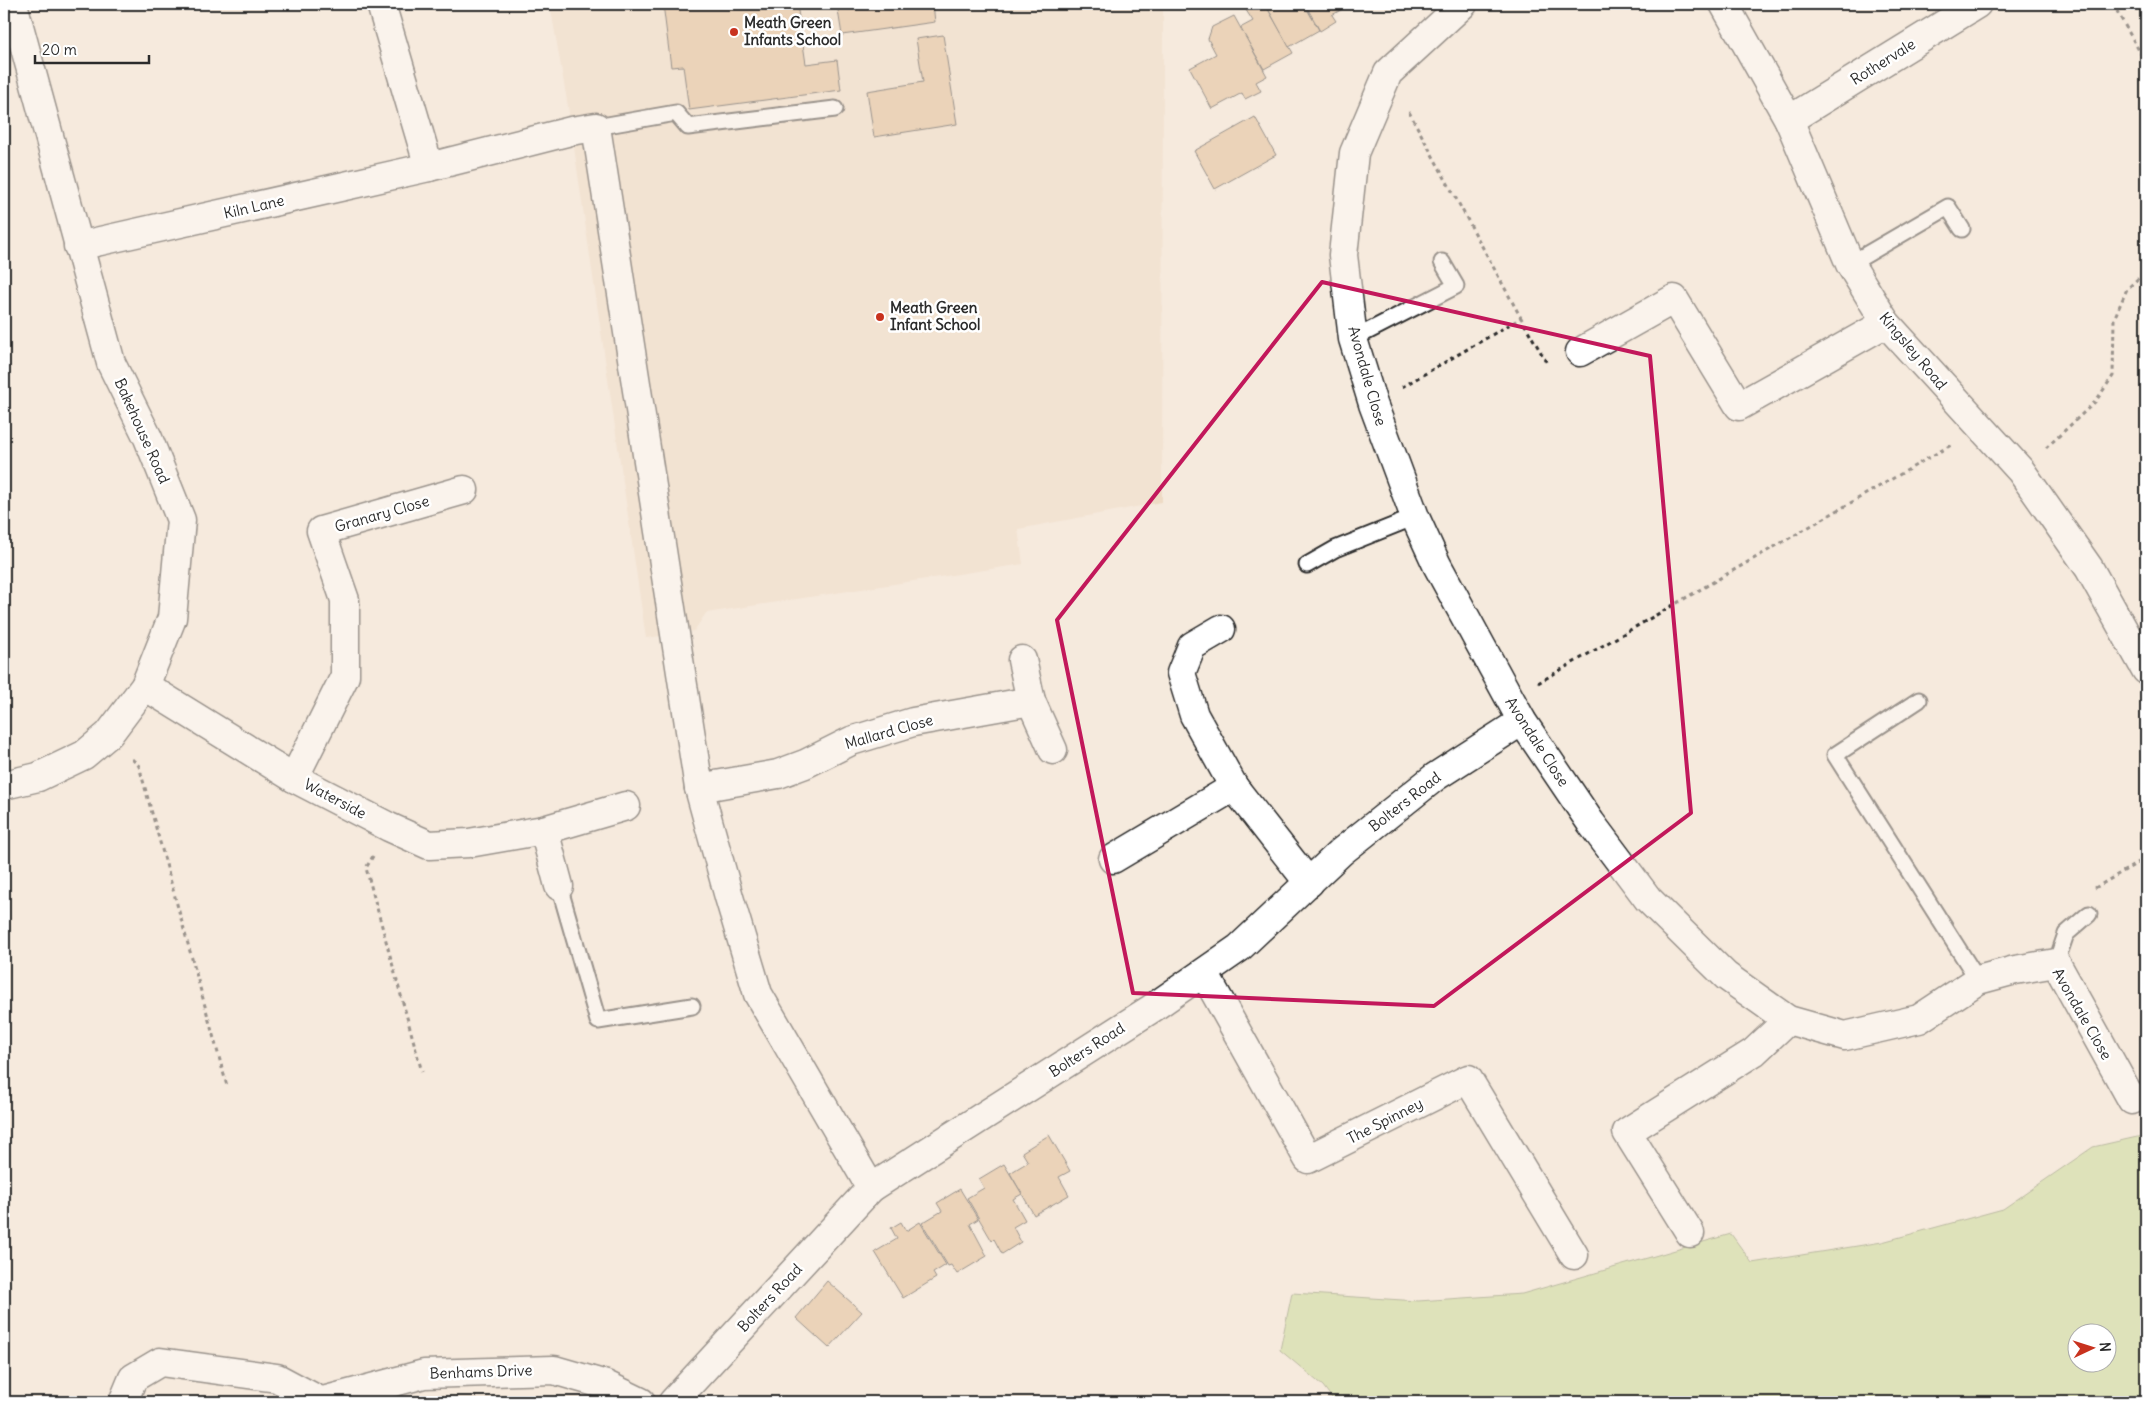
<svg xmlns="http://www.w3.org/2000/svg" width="2150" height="1406" font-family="Delius,sans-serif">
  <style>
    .built { fill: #eedbc5 }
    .green { fill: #c2da90; stroke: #76825e; fill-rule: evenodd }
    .building { fill: #ddb88e; stroke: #2b2b2b }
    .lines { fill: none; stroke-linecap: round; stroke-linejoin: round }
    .lane-casing { stroke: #2b2b2b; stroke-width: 19 }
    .street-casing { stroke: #2b2b2b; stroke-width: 31 }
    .path { stroke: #2b2b2b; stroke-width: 3; stroke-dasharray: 4 4; stroke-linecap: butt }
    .lane { stroke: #fff; stroke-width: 15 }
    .street { stroke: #fff; stroke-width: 28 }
    .marked { fill: none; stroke: #c2185b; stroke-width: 4; stroke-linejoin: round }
    .poi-dot { fill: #c8321e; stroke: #fff; stroke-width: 2 }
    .labels { text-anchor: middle; stroke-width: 5; stroke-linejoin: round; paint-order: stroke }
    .poi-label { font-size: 15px; font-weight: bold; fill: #2b2b2b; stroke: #fff; text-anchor: start }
    .street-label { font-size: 15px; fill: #2b2b2b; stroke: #fff }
  </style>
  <rect width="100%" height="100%" fill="#f5eadd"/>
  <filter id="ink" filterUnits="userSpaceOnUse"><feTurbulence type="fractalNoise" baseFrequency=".02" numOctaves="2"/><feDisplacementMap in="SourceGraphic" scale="10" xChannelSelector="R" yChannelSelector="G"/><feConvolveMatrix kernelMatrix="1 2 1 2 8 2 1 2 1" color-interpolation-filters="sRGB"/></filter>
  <g filter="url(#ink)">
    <path class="built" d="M550,4H1163L1162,502L1018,529L1023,564L706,613L694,631L646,638L568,106Z"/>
    <path class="green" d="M2146,1135V1402H1335L1323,1386L1280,1350L1292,1293L1418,1301L1522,1294L1731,1234L1752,1263L1882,1242L2003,1209L2093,1147ZM2078,1334H2108V1364H2078Z"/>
    <g class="building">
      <path d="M663,4H797L806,64L837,60L841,90L689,110L683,66L671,67Z"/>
      <path d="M837,4H933L935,22L842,35Z"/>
      <path d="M1242,4H1265L1293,53L1264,69L1240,28L1253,21Z"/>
      <path d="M1269,4H1304L1319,30L1289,47L1266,5Z"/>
      <path d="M1305,4H1344L1346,7L1332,15L1336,21L1320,31Z"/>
      <path d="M1234,16L1267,76L1256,82L1261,91L1245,99L1242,93L1212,109L1190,68L1216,54L1208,39L1212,27Z"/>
      <path d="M943,35L957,124L874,137L867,91L923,82L916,39Z"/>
      <path d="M1255,117L1276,155L1215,189L1194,151Z"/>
      <path d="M1049,1135L1070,1171L1059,1177L1069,1195L1034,1215L1010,1173L1028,1162L1022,1152Z"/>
      <path d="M1004,1164L1022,1194L1013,1199L1025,1220L1013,1227L1021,1242L1002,1254L994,1239L992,1241L967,1198L984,1188L979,1179Z"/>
      <path d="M960,1189L978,1219L970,1224L987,1256L957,1274L951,1265L948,1266L922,1223L942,1211L937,1203Z"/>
      <path d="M901,1222L906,1231L920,1222L946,1265L933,1273L936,1278L903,1298L875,1252L897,1239L891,1228Z"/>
      <path d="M827,1281L862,1312L829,1348L796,1318Z"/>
    </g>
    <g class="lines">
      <g class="lane-casing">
        <g id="lane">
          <path d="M596,127L676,113L688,127L835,109"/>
          <path d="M1850,264L1948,207L1962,229"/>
          <path d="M1353,339L1456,286L1442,262"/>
          <path d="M1307,565L1335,549L1415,517"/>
          <path d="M1919,700L1835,755L1978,980"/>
          <path d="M559,886L598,1021L692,1006"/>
          <path d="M2056,963L2066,934L2089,914"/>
        </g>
      </g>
      <g class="street-casing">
        <g id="street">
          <path d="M381,4L429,167"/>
          <path d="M1463,4L1388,73L1354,153L1343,255L1353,339L1373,404L1415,517L1437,565L1522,721L1591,823L1648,899L1726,976L1788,1020L1845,1036L1919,1019L1978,980L2015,970L2056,963L2132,1100"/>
          <path d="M1724,4L1789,120L1850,264L1886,323L2021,471L2089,568L2146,670"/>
          <path d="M1789,120L1977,4"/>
          <path d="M78,246L429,167L571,131L596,127L699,788L729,897L758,994L871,1188"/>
          <path d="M1580,352L1674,299L1739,406L1886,323"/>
          <path d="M1221,629L1192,646L1181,673L1194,715L1234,787L1309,883"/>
          <path d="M1022,660L1031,701"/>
          <path d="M145,686L294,778L389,827L429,845L469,843L544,830L626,806"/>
          <path d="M294,778L345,676V600L321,531L464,490"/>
          <path d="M4,785L38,777L84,755L109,734L145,686L172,618L181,520L148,438L111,363L13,4"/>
          <path d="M699,788L778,774L805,764L851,741L913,722L1031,701L1053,750"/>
          <path d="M544,830L559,886"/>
          <path d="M1113,859L1234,787"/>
          <path d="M1204,973L1308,1159L1468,1079L1574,1255"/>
          <path d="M1690,1233L1627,1132L1754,1052L1788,1020"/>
          <path d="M123,1402L133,1378L160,1362L277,1378L320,1401"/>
          <path d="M319,1402L424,1374L554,1370L606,1385L641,1402"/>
          <path d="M673,1402L871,1188L1151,1009L1239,948L1341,852L1435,777L1522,721"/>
        </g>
      </g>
      <g class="path">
        <path d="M2113,4L2146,63"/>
        <path d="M1409,112L1521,318"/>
        <path d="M1402,387L1521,318L1547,363"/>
        <path d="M2046,448L2095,402L2113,376L2114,319L2127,289L2146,271"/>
        <path d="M1538,683L1951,445"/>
        <path d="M132,759L139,766L227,1086"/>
        <path d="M373,856L366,868L422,1072"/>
        <path d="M2095,888L2146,858"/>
      </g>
      <use href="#lane" class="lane"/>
      <use href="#street" class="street"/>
    </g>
  </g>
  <path d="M0 0H2150V1406H0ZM1322,282L1650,356L1691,813L1434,1006L1133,993L1057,620Z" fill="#f5eadd" fill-opacity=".55" fill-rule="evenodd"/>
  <path class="marked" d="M1322,282L1650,356L1691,813L1434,1006L1133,993L1057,620Z"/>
  <g class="poi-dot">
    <circle cx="734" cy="32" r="5"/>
    <circle cx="880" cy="317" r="5"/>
  </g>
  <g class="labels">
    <g class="poi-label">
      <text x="744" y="28">Meath Green<tspan x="744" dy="17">Infants School</tspan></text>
      <text x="890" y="313">Meath Green<tspan x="890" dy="17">Infant School</tspan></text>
    </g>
    <g class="street-label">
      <text transform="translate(1883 62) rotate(-32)" y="5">Rothervale</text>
      <text transform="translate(254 207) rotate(-13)" y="5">Kiln Lane</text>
      <text transform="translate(1913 351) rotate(50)" y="5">Kingsley Road</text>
      <text transform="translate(1367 376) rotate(74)" y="5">Avondale Close</text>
      <text transform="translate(142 431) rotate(66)" y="5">Bakehouse Road</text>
      <text transform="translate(382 514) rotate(-16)" y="5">Granary Close</text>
      <text transform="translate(889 732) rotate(-16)" y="5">Mallard Close</text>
      <text transform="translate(1537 742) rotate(57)" y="5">Avondale Close</text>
      <text transform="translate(335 799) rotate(28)" y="5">Waterside</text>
      <text transform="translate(1405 802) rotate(-38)" y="5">Bolters Road</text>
      <text transform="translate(2082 1014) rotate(60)" y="5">Avondale Close</text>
      <text transform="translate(1087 1050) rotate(-33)" y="5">Bolters Road</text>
      <text transform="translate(1385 1121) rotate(-27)" y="5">The Spinney</text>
      <text transform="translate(770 1298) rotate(-47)" y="5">Bolters Road</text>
      <text transform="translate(481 1372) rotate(-2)" y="5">Benhams Drive</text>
    </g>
  </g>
  <rect width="2150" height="1406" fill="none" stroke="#fff" stroke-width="20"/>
  <rect x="10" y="10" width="2130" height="1386" fill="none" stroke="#2b2b2b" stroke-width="2" filter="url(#ink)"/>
  <g transform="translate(2092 1348) rotate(86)"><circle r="24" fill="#ffffff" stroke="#aaaaaa"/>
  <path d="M0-4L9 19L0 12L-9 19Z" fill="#c8321e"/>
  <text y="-8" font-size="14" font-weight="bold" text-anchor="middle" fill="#2b2b2b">N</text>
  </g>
  <path d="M35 55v8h114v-8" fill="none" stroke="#2b2b2b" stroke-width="2.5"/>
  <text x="42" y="55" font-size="15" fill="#2b2b2b" stroke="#ffffff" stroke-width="4" paint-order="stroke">20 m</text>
</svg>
